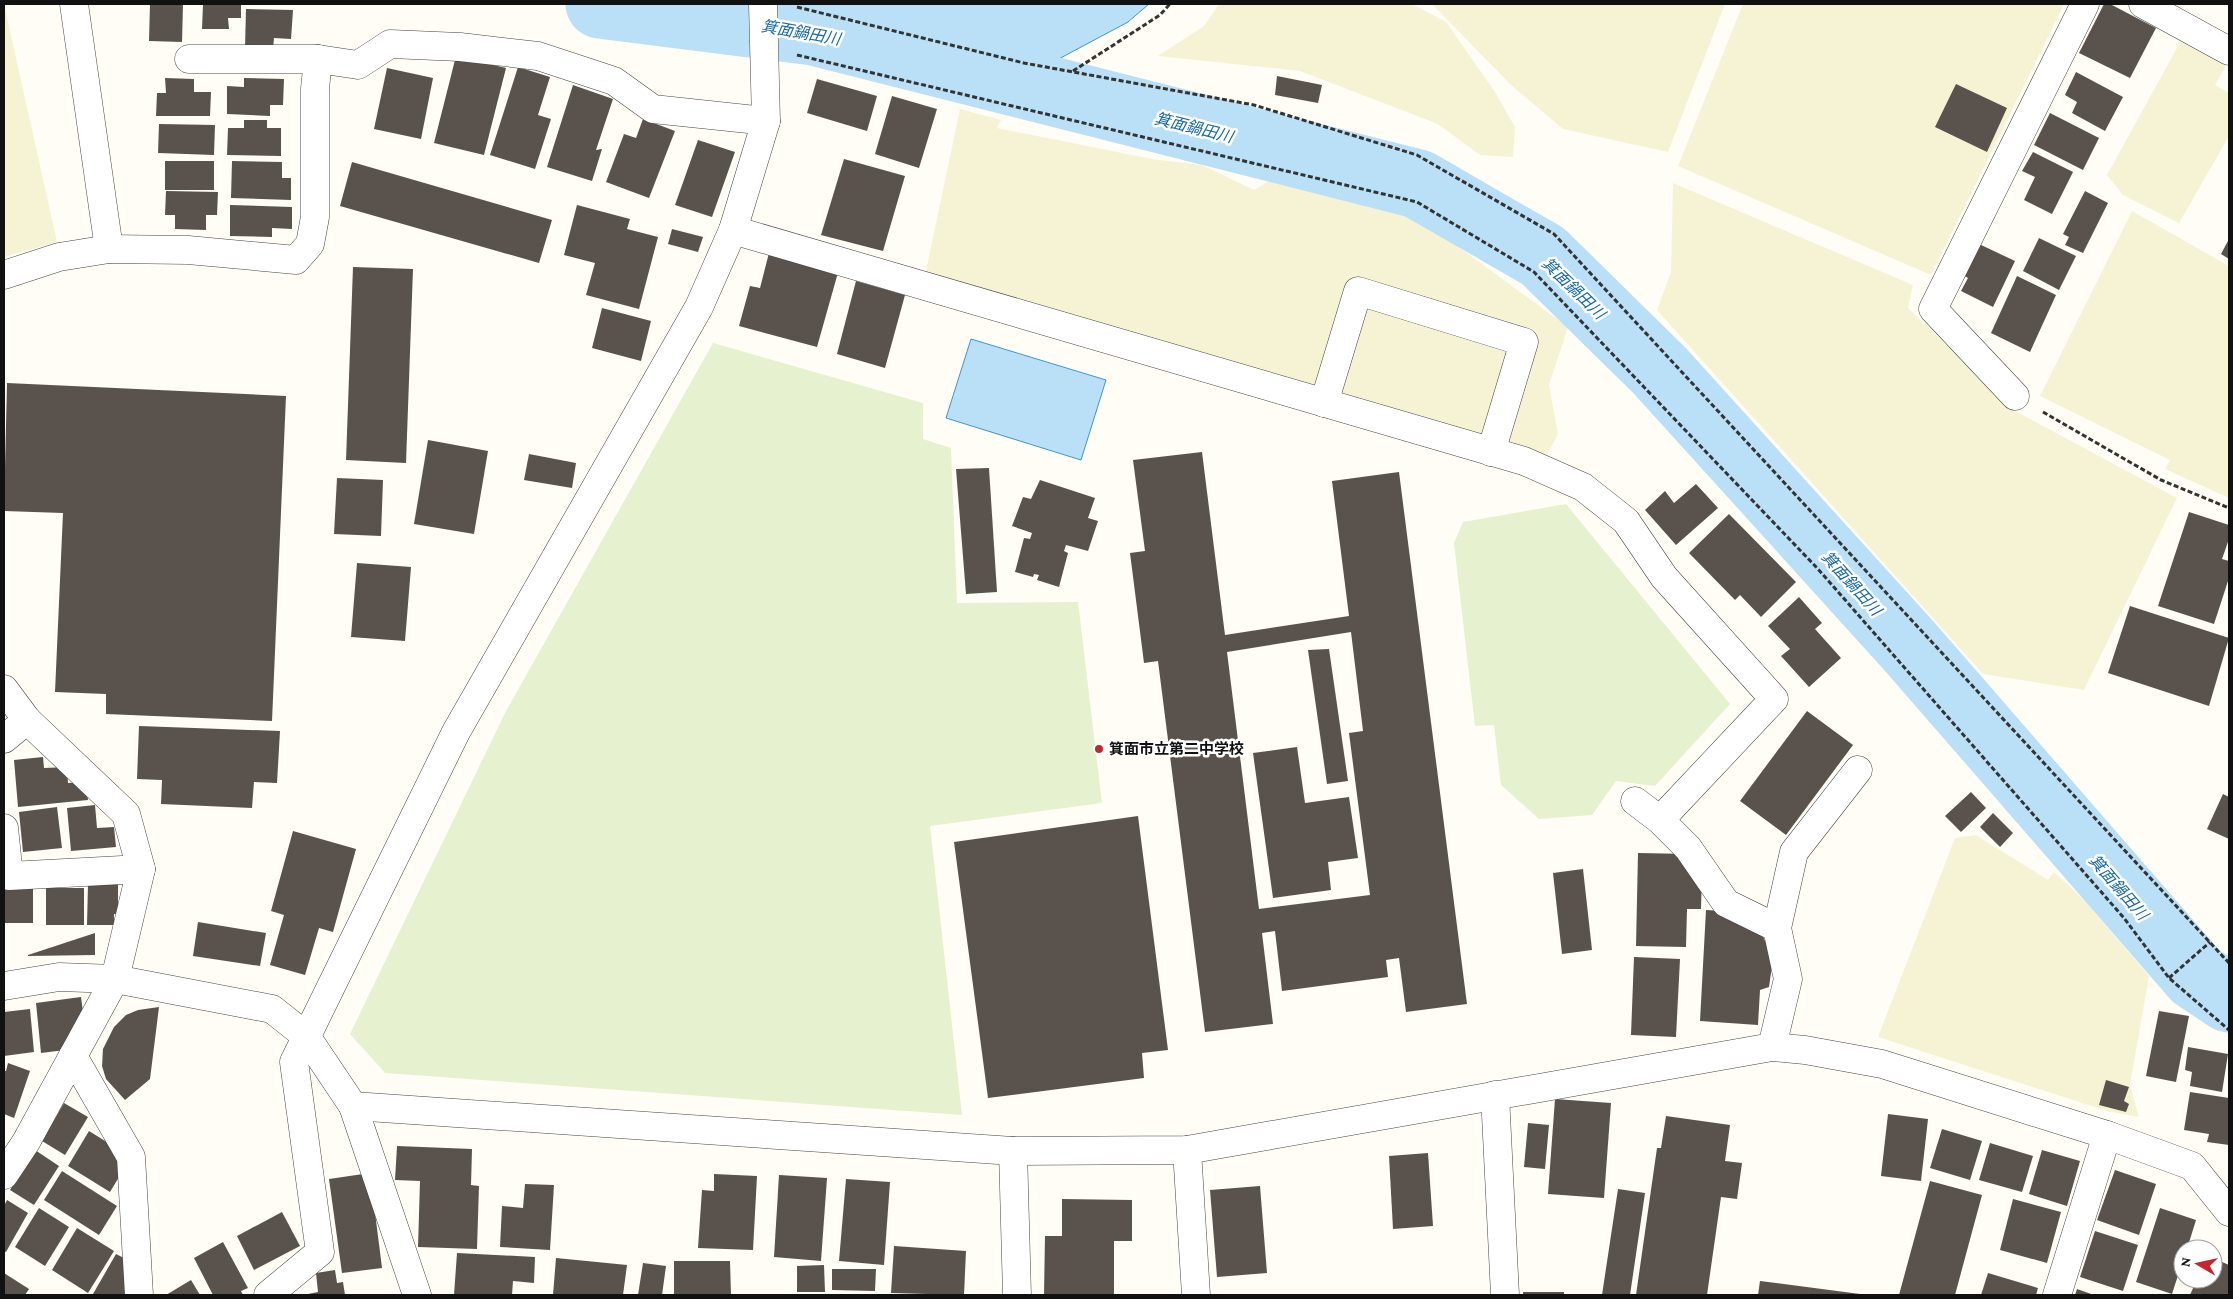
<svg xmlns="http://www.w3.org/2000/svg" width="2233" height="1299" font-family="'Crimson Pro','Noto Sans JP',serif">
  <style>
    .farmland { fill: #f6f3d4 }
    .pitch { fill: #e6f2cf }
    .water { fill: #b9e0f7; stroke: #3f96cf }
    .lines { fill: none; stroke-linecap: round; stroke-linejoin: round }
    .river { stroke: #b9e0f7; stroke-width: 69 }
    .building { fill: #5a524d; fill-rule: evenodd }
    .minor-casing { stroke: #444; stroke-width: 29 }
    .path { stroke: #333; stroke-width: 3; stroke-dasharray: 5 2.5; stroke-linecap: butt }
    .minor { stroke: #fff; stroke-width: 28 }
    .poi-dot { fill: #c4262e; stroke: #fff; stroke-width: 2 }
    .labels { text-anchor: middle; stroke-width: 5; stroke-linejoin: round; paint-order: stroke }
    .poi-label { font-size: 15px; font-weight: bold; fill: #111; stroke: #fff; text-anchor: start }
    .water-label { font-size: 16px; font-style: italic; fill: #1768a6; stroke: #fff }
  </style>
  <rect width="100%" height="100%" fill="#fffdf5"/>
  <g class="farmland">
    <path d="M4,4L57,242L4,257Z"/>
    <path d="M1219,4H1412L1446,22L1495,92L1515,127L1513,157L1480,155L1438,124L1300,71L1158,56L1204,26Z"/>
    <path d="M1432,4H1725L1668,152L1563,129L1511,85Z"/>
    <path d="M1743,4H2064L1931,275L1678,166Z"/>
    <path d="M2183,37L2221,56L2226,66L2215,85L2229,93V136L2179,223L2123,195L2107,175Z"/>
    <path d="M960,109L1001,120L997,128L1152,159L1202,165L1254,190L1279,175L1423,221L1568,327L1549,385L1558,434L1547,455L1237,366L926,271Z"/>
    <path d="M1673,183L1913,285L1908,308L2017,412L2177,498L2084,690L1983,674L1657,310L1671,272Z"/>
    <path d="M2132,211L2229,266V498L2165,469L2170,460L2040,396Z"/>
    <path d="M1976,835L2048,880L2054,872L2084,900L2149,976L2130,1085L2139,1117L2107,1111L1878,1037L1955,838Z"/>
  </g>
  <g class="pitch">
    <path d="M713,343L923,403V439L951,448L957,603L1078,602L1102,803L930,826L962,1115L385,1073L350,1034L506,711Z"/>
    <path d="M1566,504L1730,704L1655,786L1616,781L1592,815L1539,819L1501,785L1494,725L1475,726L1454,543L1463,522Z"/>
  </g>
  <g class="water">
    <path d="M819,4H1149L1128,22L1053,62Z"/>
    <path d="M971,339L1106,380L1081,460L946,418Z"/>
  </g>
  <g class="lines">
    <path class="river" d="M600,4L814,31L1418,184L1543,256L1660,371L1910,647L2196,976L2229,998"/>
  </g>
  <g class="building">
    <path d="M150,4H183L182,42L149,41Z"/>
    <path d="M203,4H241V18H228L229,29H202Z"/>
    <path d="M2104,4H2110L2156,28L2130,78L2079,53Z"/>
    <path d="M246,9L293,10L291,39L274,38L273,49L245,48Z"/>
    <path d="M456,56L506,68L484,155L434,143Z"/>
    <path d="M518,67L550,77L538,115L551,119L535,169L490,155Z"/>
    <path d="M387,68L433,78L421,139L374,129Z"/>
    <path d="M2076,72L2123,97L2105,131L2072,113L2077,102L2065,95Z"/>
    <path d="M1277,76L1322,85L1318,103L1275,95Z"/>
    <path d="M165,78L194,79V92H211L210,116H156L157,93H166Z"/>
    <path d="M244,78L284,79L283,105H270V116L227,114V86L244,87Z"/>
    <path d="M817,79L877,96L867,131L807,113Z"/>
    <path d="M1956,84L2007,108L1987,152L1935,127Z"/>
    <path d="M573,85L613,99L596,150L602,149L592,181L547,167Z"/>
    <path d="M892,96L937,109L919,168L875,154Z"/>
    <path d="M2050,113L2099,138L2083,170L2034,145Z"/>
    <path d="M643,119L675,131L649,198L606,182L624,134L636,138Z"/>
    <path d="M244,120H267V128H281V156L227,155L228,128H244Z"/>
    <path d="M159,124L215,125L214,155L158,153Z"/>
    <path d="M698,140L735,152L712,217L675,205Z"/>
    <path d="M2033,152L2073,172L2052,214L2024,200L2035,177L2022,171Z"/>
    <path d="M844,159L905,176L883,251L821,235Z"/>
    <rect x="165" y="161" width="49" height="29"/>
    <path d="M232,161L282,162V178H291V200L231,198Z"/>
    <path d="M352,162L552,220L539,263L340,206Z"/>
    <path d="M166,191L218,192L217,215H206V230L175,229V215H165Z"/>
    <path d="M2085,191L2108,203L2083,253L2065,245L2069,237L2063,234Z"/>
    <path d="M230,205L292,207V229L272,228V237L230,236Z"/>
    <path d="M577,205L630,219L627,229L658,237L639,309L586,295L595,263L564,255Z"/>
    <path d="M672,229L703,237L698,252L668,244Z"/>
    <path d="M2039,238L2076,256L2059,290L2023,271Z"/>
    <path d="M2229,239V259L2221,254Z"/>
    <path d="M1979,244L2015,261L1993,307L1961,291L1968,278L1963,275Z"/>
    <path d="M770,249L839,269L817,347L739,326L750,286L760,288Z"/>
    <path d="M353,267L413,269L406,463L346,460Z"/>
    <path d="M2017,276L2056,295L2030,352L1991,333Z"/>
    <path d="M856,281L905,295L885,368L837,354Z"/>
    <path d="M602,308L651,321L641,361L592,348Z"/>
    <path d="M7,383L286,396L272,721L106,714V694L55,692L63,513L4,511Z"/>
    <path d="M428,440L488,451L474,534L414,524Z"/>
    <path d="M1202,452L1225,635L1349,616L1332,481L1399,472L1467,1004L1406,1012L1399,958L1386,960L1388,977L1282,991L1275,931L1262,933L1273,1024L1205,1032L1158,661L1144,663L1130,553L1145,551L1133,460ZM1351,632L1363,731L1349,733L1370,895L1259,909L1227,652Z"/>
    <path d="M529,454L576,463L572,488L524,480Z"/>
    <path d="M989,468L997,592L966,594L956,469Z"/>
    <path d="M337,478L383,480L381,536L334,534Z"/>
    <path d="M1040,480L1095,498L1088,518L1098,521L1088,551L1066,545L1064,551L1068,553L1059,587L1037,580L1039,575L1034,574L1033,577L1015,572L1024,538L1030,539L1032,533L1012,526L1023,497L1031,499Z"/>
    <path d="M1696,484L1718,508L1676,545L1645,510L1665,491L1674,503Z"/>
    <path d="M2189,512L2229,525V539L2222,559L2229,561V578L2214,624L2158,606Z"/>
    <path d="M1729,514L1796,582L1761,617L1740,595L1735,600L1689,553Z"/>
    <path d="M357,563L411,567L405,641L351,637Z"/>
    <path d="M1799,597L1822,623L1815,629L1841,658L1809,687L1781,656L1790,649L1768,626Z"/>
    <path d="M2130,606L2229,638L2209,706L2108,673Z"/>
    <path d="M1329,649L1348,781L1327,784L1308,650Z"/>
    <path d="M1807,711L1853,745L1786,835L1740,801Z"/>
    <path d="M139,726L280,731L277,783L254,782L252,808L161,804L162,780L137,779Z"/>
    <path d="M1297,747L1305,803L1349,797L1358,858L1328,862L1331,890L1273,898L1253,753Z"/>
    <path d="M43,757L44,768L67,767L68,783L86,782L88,800L18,807L14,760Z"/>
    <path d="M1971,792L1986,808L1961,832L1945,816Z"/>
    <path d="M2223,794L2229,797V839L2207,829Z"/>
    <path d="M95,805L97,828L114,827L116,847L71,851L67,808Z"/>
    <path d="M57,807L62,848L23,852L19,812Z"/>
    <path d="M1993,813L2013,833L2000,847L1980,827Z"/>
    <path d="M1138,816L1168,1050L1142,1053L1144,1078L988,1098L954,842Z"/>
    <path d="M293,831L356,849L333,932L319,928L305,975L270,965L284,915L271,911Z"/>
    <path d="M1638,853L1689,854L1702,870L1701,909H1687L1686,947L1636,946Z"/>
    <path d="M1583,869L1592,950L1562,954L1553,873Z"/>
    <rect x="4" y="883" width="29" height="40"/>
    <path d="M88,884H118V914H114V925H87Z"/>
    <rect x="46" y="888" width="38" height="37"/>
    <path d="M1706,910L1724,911L1761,932L1773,959L1769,987L1760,990L1758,1025L1700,1021Z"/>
    <path d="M198,922L266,933L260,966L193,956Z"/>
    <path d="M95,933V955L28,956V955Z"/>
    <path d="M1634,957L1680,959L1676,1037L1631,1035Z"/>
    <path d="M81,997L85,1027L73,1049L41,1053L36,1003Z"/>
    <path d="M159,1007L150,1079L125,1100L106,1079L102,1066L103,1049L114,1027L126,1015L138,1010Z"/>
    <path d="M30,1009L34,1052L4,1056V1012Z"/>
    <path d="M2159,1011L2189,1016L2176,1082L2146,1076Z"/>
    <path d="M2188,1047L2228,1054L2222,1092L2190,1086L2192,1072L2185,1070Z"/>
    <path d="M8,1063L30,1071L14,1118L4,1114V1071H6Z"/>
    <path d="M2106,1080L2129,1087L2124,1101L2129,1104L2126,1112L2099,1105Z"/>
    <path d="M2190,1092L2229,1098V1145L2207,1142L2209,1134L2184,1130Z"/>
    <path d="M1555,1099L1611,1103L1604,1198L1548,1194Z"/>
    <path d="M64,1103L88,1117L65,1155L42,1141Z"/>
    <path d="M1888,1114L1928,1119L1921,1181L1881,1176Z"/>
    <path d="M1666,1116L1730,1125L1725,1161L1742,1163L1737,1199L1721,1197L1707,1295H1636L1657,1148H1661Z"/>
    <path d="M1528,1123L1549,1125L1545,1169L1524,1167Z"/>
    <path d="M1942,1129L1982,1141L1970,1180L1930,1168Z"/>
    <path d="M89,1131L131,1157L110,1192L68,1166Z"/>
    <path d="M1990,1143L2033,1156L2022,1192L1979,1180Z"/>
    <path d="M397,1146L472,1149L471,1185L479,1186L477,1249L418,1247L420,1181L395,1180Z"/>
    <path d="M35,1150L59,1166L34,1205L10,1190Z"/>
    <path d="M2042,1150L2080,1161L2067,1206L2029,1194Z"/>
    <path d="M1428,1153L1433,1226L1393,1229L1389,1156Z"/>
    <path d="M2115,1170L2156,1184L2139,1235L2097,1220Z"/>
    <path d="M62,1171L117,1206L99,1235L44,1200Z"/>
    <path d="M370,1173L382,1268L342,1273L329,1179Z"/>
    <path d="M714,1174L757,1176L753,1250L698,1248L702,1190L714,1191Z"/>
    <path d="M779,1175L827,1178L821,1261L774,1257Z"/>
    <path d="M846,1179L890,1182L884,1265L839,1261Z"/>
    <path d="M1930,1181L1982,1195L1955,1295H1899Z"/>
    <path d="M525,1184L554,1185L550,1250L500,1247L502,1206L523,1208Z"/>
    <path d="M1260,1186L1267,1273L1217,1277L1210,1190Z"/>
    <path d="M1618,1189L1645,1193L1630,1295H1602Z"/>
    <path d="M1062,1199L1132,1200V1241H1114V1295H1044L1045,1236H1062Z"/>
    <path d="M2013,1199L2061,1212L2047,1263L2000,1250Z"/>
    <path d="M7,1200L28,1213L6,1252L4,1251V1206Z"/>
    <path d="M39,1208L69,1227L45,1266L15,1247Z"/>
    <path d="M2160,1208L2196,1220L2187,1249H2183V1260L2172,1294L2136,1282Z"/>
    <path d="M282,1212L300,1246L254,1270L237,1236Z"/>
    <path d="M77,1228L114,1251L88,1293L52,1270Z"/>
    <path d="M2095,1231L2138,1245L2123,1291L2080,1277Z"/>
    <path d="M223,1242L248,1288L241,1291L243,1295H213L194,1258Z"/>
    <path d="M894,1246L966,1251L964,1295L891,1293Z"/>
    <path d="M457,1253L535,1257L534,1283L513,1281L512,1295H454Z"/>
    <path d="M116,1254L134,1263V1295H95L93,1294Z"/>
    <path d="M556,1258L627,1265L623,1295H553Z"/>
    <path d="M2213,1258L2229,1265V1295H2190L2197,1279H2213Z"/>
    <path d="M674,1261H730L731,1295H674Z"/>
    <path d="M643,1263L666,1266L662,1295H638Z"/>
    <path d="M824,1265L825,1292H797V1266Z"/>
    <path d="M832,1269H876L875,1291L832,1290Z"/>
    <path d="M335,1270L337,1283L343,1282L345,1295H303L318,1292L316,1273Z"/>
    <path d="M4,1273L29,1289L25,1295H4Z"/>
    <path d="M1988,1273L2038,1288L2036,1295H1981Z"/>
    <path d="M191,1280L200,1295H166Z"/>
    <path d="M1760,1281L1860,1294V1295H1758Z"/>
    <path d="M2077,1289L2094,1295H2075Z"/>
    <rect x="1523" y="1292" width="41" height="3"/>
  </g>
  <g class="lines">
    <g class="minor-casing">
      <g id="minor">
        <path d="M74,4L109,249"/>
        <path d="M2143,4L2229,51"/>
        <path d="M189,59H318"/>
        <path d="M733,230L1524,461L1583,487L1626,521L1664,577L1774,699L1660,820"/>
        <path d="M4,275L59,257L109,249L188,250L296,260L310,244L315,217V89L318,59L358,65L390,44L460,47L538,56L614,81L653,109L766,121"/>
        <path d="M2015,396L1933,309L2085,4"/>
        <path d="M1324,403L1358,291L1524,342L1491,452"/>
        <path d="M4,689L27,720L126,814L141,869L115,979L26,1142L4,1175"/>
        <path d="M4,739L27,720"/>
        <path d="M1635,801L1660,820L1688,848L1726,903L1777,928"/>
        <path d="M4,828L9,876L141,869"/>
        <path d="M4,986L59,977L115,979L272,1009L306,1036L353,1106L1013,1151L1187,1150L1772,1047L1805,1050L1882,1064L2107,1135L2192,1166L2229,1212"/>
        <path d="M1772,1047L1788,979L1777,928L1794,852L1858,770"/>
        <path d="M73,1056L131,1157L139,1295"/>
        <path d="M1495,1095L1505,1295"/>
        <path d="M353,1106L417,1295"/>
        <path d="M1187,1150L1196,1295"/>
        <path d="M1013,1151L1017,1295"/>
        <path d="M268,1295L320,1252L294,1062L456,732L699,307L733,230L766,121L763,4"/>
        <path d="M2057,1295L2107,1135"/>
      </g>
    </g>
    <g class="path">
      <path d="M797,7L1024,63L1254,105L1417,155L1554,234L2229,963"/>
      <path d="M797,55L1417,202L1534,272L1818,569L2124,918L2169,978L2229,1030"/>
      <path d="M1073,71L1160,15L1170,4"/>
      <path d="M2043,412L2161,480L2229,508"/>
      <path d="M2169,978L2210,942"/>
    </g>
    <use href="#minor" class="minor"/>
  </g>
  <circle class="poi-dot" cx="1099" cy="749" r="5"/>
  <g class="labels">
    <g class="poi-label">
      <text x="1109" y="754">箕面市立第二中学校</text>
    </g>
    <g class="water-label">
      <text transform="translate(801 32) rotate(10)" y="6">箕面鍋田川</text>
      <text transform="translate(1194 127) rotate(14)" y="6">箕面鍋田川</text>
      <text transform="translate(1574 288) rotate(44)" y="6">箕面鍋田川</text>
      <text transform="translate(1852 583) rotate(48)" y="6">箕面鍋田川</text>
      <text transform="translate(2119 887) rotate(49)" y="6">箕面鍋田川</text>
    </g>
  </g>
  <rect width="2233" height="1299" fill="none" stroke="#111111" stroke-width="10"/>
  <g transform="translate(2198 1264) rotate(279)"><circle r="24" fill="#ffffff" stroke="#a0a0a0"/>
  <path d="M0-4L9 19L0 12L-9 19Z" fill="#c4262e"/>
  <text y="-8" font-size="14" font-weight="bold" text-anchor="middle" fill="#111111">N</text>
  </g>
</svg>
